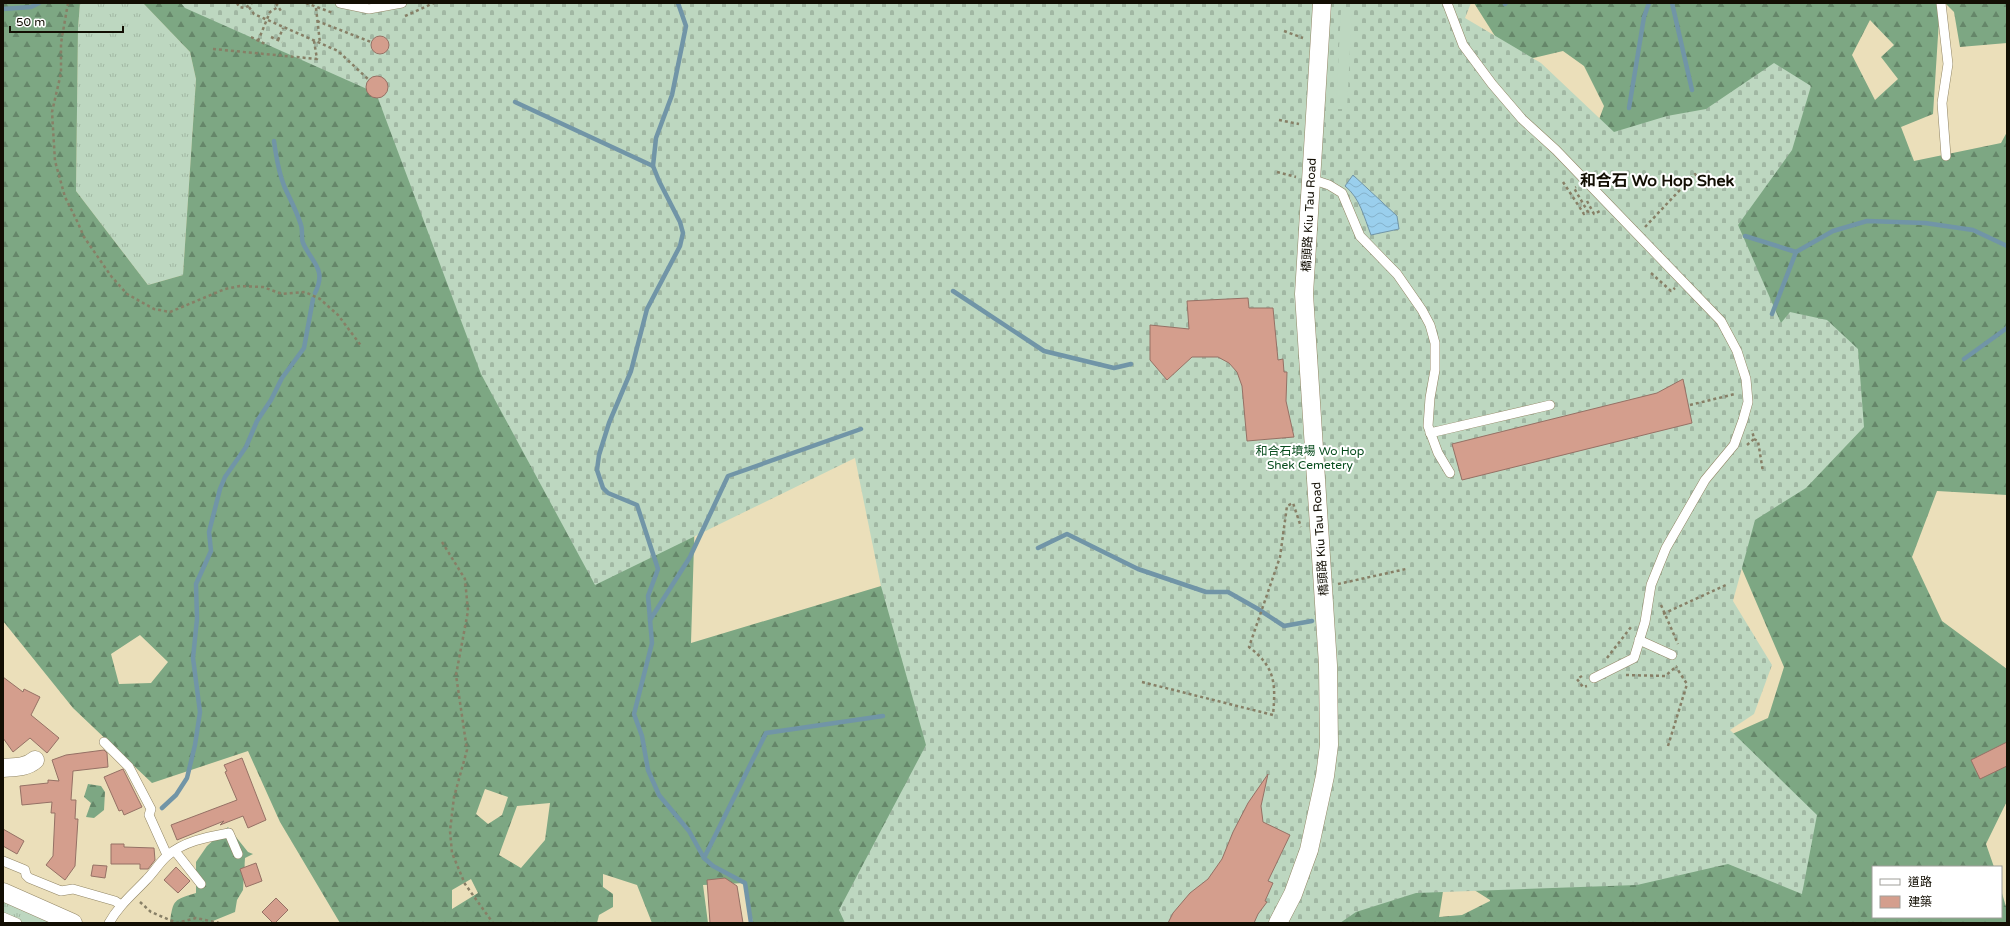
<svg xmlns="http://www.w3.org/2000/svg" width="2010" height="926" font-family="'Varela Round','Noto Sans TC',sans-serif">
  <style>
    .grass { fill: url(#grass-tufts) }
    .forest { fill: url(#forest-firs); fill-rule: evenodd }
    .cemetery { fill: url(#cemetery-stones) }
    .garden { fill: #bdd7c0 }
    .water { fill: url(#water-waves); stroke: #7195a7 }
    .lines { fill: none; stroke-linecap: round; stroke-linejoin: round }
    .stream { stroke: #7195a7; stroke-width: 4.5 }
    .building { fill: #d49e8d; stroke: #957165 }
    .service-casing { stroke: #918564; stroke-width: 10 }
    .minor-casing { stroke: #918564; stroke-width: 19 }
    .path { stroke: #877f66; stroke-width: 2.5; stroke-dasharray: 3 3; stroke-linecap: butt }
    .service { stroke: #fff; stroke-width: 9 }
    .minor { stroke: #fff; stroke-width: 18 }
    .labels { text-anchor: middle; stroke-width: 4; stroke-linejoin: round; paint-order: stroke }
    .street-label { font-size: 12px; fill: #120e03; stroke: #fff }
    .park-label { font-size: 12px; fill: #074c1d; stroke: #fff }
    .district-label { font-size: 16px; font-weight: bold; fill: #120e03; stroke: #fff }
  </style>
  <defs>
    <pattern id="grass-tufts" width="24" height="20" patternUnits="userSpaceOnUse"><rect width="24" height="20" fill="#bdd7c0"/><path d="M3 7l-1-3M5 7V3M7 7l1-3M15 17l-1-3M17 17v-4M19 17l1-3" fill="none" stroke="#a1b7a3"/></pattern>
    <pattern id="forest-firs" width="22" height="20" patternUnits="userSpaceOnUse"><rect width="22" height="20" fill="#7da783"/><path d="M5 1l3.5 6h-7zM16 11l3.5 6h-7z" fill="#658669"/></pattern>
    <pattern id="cemetery-stones" width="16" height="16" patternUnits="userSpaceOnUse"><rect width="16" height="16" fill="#bdd7c0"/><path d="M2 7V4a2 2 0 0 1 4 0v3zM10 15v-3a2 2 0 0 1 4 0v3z" fill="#a1b7a3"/></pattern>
    <pattern id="water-waves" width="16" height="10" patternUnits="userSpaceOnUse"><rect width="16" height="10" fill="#9acfed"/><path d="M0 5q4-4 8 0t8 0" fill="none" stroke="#84b1ca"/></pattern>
  </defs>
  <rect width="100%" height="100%" fill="#ebdfba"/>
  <g class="grass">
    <path d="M80,3H143L190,52L196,79L183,275L148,285L76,191L78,28Z"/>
    <path d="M3,900L51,923H3Z"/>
  </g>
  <g class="forest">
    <path d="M3,3H80L78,28L76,191L148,285L183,275L196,79L190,52L143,3H213L330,43L697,447L691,643L881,586L1162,923H753L745,883L703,885L708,923H652L637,885L603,874V887L613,894V907L599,915L597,923H340L280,822L248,751L152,783L73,708L3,621ZM140,635L168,662L151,683L119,684L111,654ZM485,789L508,797L502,815L488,824L476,814ZM550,803L545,840L521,868L499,855L517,806ZM471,879L478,893L452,909V890Z"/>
    <path d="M1474,3H2007V43L1960,47L1954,12L1946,4L1939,20L1933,114L1901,127L1914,161L2001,143L2007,132V495L1937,491L1912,557L1942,621L2007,669V801L1986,844L1994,867H1873V917H2001V890L2007,910V923H1309L1768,718L1784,667L1727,534L1591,141L1604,106L1584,66L1563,51L1512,63ZM1870,20L1894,45L1881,57L1898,79L1875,100L1852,55ZM1446,872L1490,900V901L1462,915L1439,917Z"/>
    <path d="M88,784L101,786L105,792L104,810L94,818L86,817L91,803L84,797Z"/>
    <path d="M228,827L248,852L253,854L245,858L243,890L237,900L235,912L208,923H170C173,899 174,900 196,893V862L207,846Z"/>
  </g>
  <path class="cemetery" d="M181,3H1471L1465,18L1541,63L1614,132L1667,116L1706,109L1774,63L1811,86L1792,150L1738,225L1781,323L1790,312L1827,320L1858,349L1864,427L1806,488L1755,520L1733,601L1772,665L1754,714L1730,730L1817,815L1802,894L1728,864L1637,885L1416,893L1356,912L1340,923H845L839,910L926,745L881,586L855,458L595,585L481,374L376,93L185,8Z"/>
  <path class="garden" d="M1341,9H1352L1347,109H1336Z"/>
  <path class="water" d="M1353,175L1397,216L1399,229L1371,235C1364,217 1360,198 1345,186Z"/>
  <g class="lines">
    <g class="stream">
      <path d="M678,3L686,26L672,95L656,138L653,166L659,181L680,222L683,233L680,246L647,309L631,371L609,423L599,455L597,470L603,488L608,493L637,505L658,569L648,596L652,643L634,714L642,736L648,770L659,795L689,831L704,858L713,866L745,883L751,923"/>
      <path d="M1672,3L1692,90"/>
      <path d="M1505,4L1506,3"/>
      <path d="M3,9L31,7L39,3"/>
      <path d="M515,102L653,166"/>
      <path d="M1629,108L1644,17L1649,3"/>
      <path d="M274,141C276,156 279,174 285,188C291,201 297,212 301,225C303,231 301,238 303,243C312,263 327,269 315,293"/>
      <path d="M1745,236L1796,252L1833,231L1867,221L1925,223L1973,230L2007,246"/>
      <path d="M953,291L1044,351L1114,368L1131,364"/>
      <path d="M1772,314L1796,252"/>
      <path d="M1964,359L2007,328"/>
      <path d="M1038,548L1067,534L1138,569L1206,592H1228L1258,609L1284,626L1312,621"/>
      <path d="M650,620L690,557L728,476L861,429"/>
      <path d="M162,808L176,795L187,778L195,745L200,712L193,658L197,619L196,584L211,551L209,532L220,489L225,477L246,447L257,421L271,400L282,378L304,348L313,299"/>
      <path d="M704,858L766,733L883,716"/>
    </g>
  </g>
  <g class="building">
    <circle cx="380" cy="45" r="9"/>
    <circle cx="377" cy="87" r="11"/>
    <path d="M1248,298L1249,308H1273L1278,360L1283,359L1284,372H1287L1286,401L1294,437L1247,441L1242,386L1237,372L1229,363L1218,357H1192L1167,380L1150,360V325L1189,329L1187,301Z"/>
    <path d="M1683,379L1692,423L1462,480L1452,444L1657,393Z"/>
    <path d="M3,677L23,692L24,689L40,697L31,715L59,738L47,753L30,738L13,752L3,738Z"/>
    <path d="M2007,742V766L1980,779L1971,760Z"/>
    <path d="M104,750L107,753L108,767L73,771L71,800H76L75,819H78L75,866L65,880L46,865L53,856L55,813H51L52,802L22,805L20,786L48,783V780L59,781L52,760L66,755Z"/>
    <path d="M242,758L266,820L248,828L243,816L220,825L224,821L177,840L171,825L237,800L225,772L227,771L224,765Z"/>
    <path d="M123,769L142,807L124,815L122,810L119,811L104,777Z"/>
    <path d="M1268,774L1261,806L1263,822L1290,835L1268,881L1273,883L1265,901L1267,902L1258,914L1254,923H1168L1173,913L1190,893L1208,879L1222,859L1233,832L1248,803Z"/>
    <path d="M3,829L24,841L17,854L3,846Z"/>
    <path d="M111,844H124V847L154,848L155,860L148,869H140V864H111Z"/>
    <path d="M256,863L262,881L246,887L240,869Z"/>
    <path d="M93,865L107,866L105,878L91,876Z"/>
    <path d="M176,867L190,881L178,893L164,880Z"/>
    <path d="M725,878L737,886L743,923H710L707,880Z"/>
    <path d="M276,898L288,910L275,923H273L262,912Z"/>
  </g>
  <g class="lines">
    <g class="service-casing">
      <g id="service">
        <path d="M340,3L369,9L402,3"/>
        <path d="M1447,3L1463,45L1492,84L1522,119L1556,150L1721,321L1737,351L1746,379L1748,402L1743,420L1734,445L1705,480L1666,548L1651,585L1645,622L1634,658L1594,678"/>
        <path d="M1941,3L1948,64L1942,103L1946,156"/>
        <path d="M1311,179L1329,185L1342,193L1360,236L1397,274L1422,310L1430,325L1435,343V370L1430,398L1428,426L1438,453L1450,473"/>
        <path d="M1430,433L1550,405"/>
        <path d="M1639,640L1672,655"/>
        <path d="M104,742L129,767L151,809L149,815L167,855"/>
        <path d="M175,851L201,884"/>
        <path d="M3,861L25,870L26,875L29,878L61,891L73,889L115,901L121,905"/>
        <path d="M3,917L17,923"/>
        <path d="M109,923C119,905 133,894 147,879C154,872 159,863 167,856C184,841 208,837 229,833L238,854"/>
      </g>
    </g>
    <g class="minor-casing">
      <g id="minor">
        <path d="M3,768C14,767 26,768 35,760"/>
        <path d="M3,892L73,923"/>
        <path d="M1278,923L1293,894L1309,850L1325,776L1329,745L1328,665L1304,294L1322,3"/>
      </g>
    </g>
    <g class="path">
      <path d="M68,3L61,43V73L52,112L55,161L65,197L78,223L84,237L111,276L127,294L154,309L170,312L225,289L240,286L263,287L282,294L305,292L320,299L338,315L362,347"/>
      <path d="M237,3L239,7L245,8L252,3"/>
      <path d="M276,3L281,11"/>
      <path d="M306,3L333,13"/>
      <path d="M249,7L254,14L338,51L369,80"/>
      <path d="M316,8L320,43"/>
      <path d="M405,16L434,3"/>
      <path d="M317,21L371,42"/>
      <path d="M1284,31L1303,38"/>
      <path d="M251,37L267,45"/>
      <path d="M271,37L282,42"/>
      <path d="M278,40L283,28"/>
      <path d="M258,41L270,12L278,7"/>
      <path d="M213,49L317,59L314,41"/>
      <path d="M1279,120L1299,124"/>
      <path d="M1277,172L1296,177"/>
      <path d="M1563,182L1584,214L1588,212L1574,188L1576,187"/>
      <path d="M1587,201L1594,214L1600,211"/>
      <path d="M1645,227L1695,174L1707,188"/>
      <path d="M1651,273L1671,291L1675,288"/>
      <path d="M1690,405L1735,394"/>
      <path d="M1754,439L1758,441L1763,472"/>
      <path d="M1747,445L1754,439L1752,430"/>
      <path d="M442,542L465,579L468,611L456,675L467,750L454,797L450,831L452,853L465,884L493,923"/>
      <path d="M1338,584L1406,569"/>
      <path d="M1661,605L1678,644"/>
      <path d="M1663,614L1726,585"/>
      <path d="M1607,658L1631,627"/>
      <path d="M1626,675L1665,676L1677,666"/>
      <path d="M1582,676L1577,679L1583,687L1587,686"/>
      <path d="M1142,682L1273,715C1276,683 1275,667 1249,647L1280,557L1287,506L1293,503L1301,527"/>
      <path d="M1668,746L1687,684L1676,667"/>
      <path d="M140,902L151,912L177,923L196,918L219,923"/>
    </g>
    <use href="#service" class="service"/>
    <use href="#minor" class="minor"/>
  </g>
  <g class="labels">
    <g class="street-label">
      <text transform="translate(1309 215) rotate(-87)" y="4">橋頭路 Kiu Tau Road</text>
      <text transform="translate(1320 539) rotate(-94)" y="4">橋頭路 Kiu Tau Road</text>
    </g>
    <g class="park-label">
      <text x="1310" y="455">和合石墳場 Wo Hop<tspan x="1310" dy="14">Shek Cemetery</tspan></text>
    </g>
    <g class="district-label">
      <text x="1657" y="186">和合石 Wo Hop Shek</text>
    </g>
  </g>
  <rect width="2010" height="926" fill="none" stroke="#120e03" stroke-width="8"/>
  <rect x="1872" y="866" width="130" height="52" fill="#ffffff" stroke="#a09f9a"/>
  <rect x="1880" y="879" width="20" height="6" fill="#ffffff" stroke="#a09f9a"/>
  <text x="1908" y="886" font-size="12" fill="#120e03">道路</text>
  <rect x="1880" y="896" width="20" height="12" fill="#d49e8d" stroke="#a09f9a"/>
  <text x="1908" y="906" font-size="12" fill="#120e03">建築</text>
  <path d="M10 26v6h113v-6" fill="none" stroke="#120e03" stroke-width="2"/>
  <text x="16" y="26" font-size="12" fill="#120e03" stroke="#ffffff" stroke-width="3" paint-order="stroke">50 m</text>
</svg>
